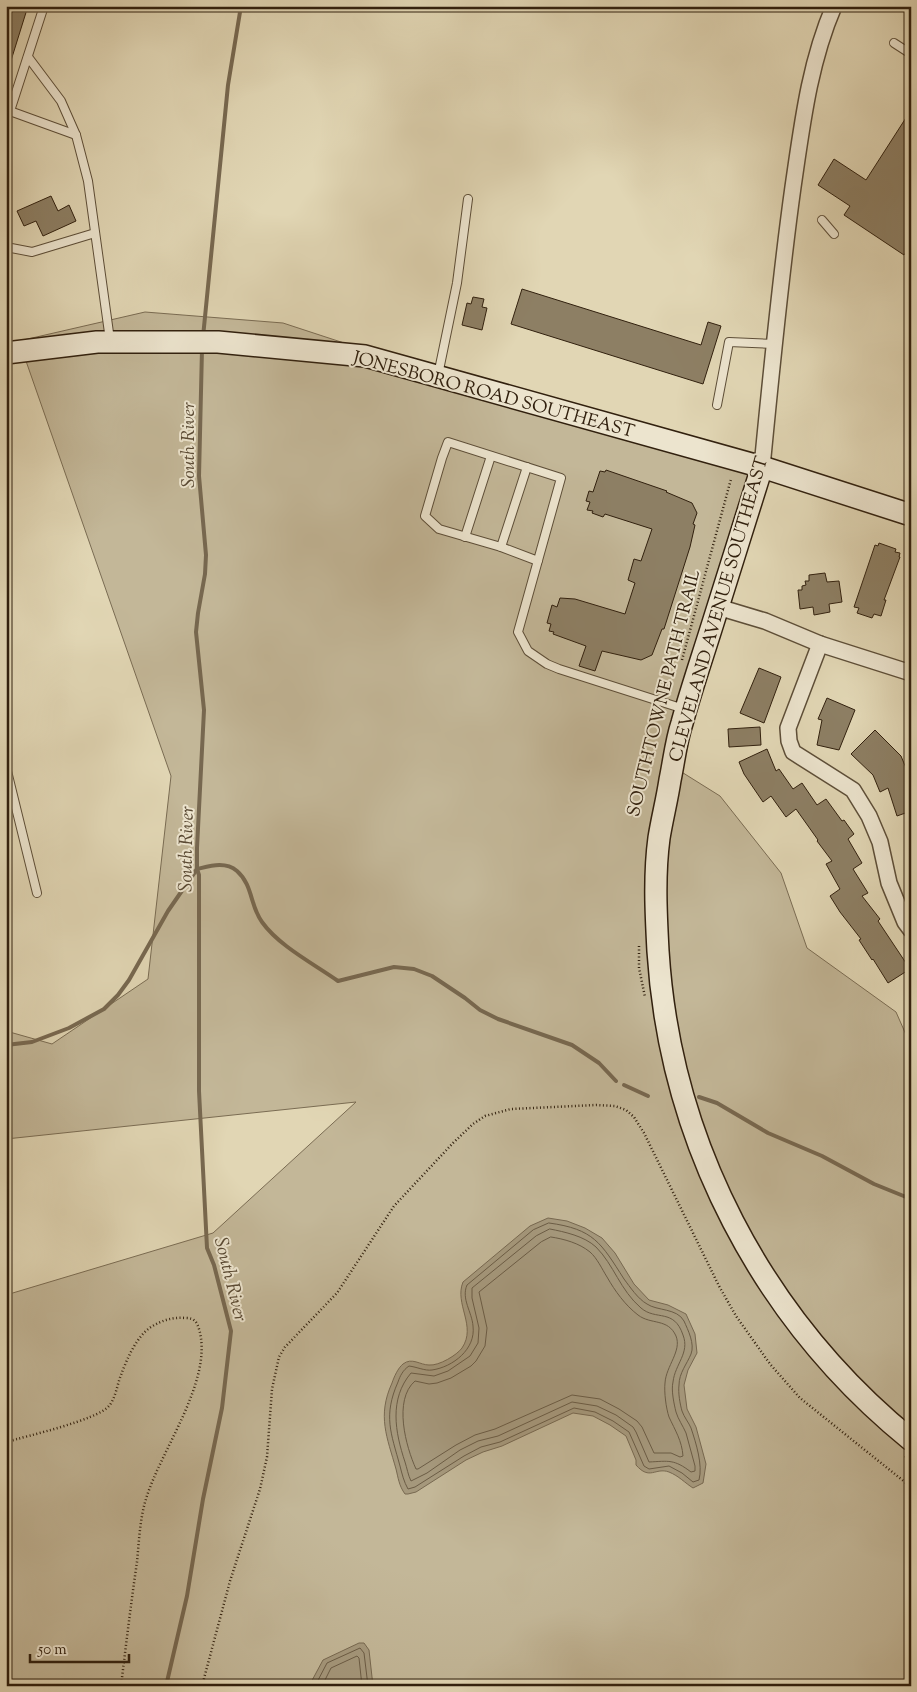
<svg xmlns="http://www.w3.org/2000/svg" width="917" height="1692" font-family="'Sorts Mill Goudy',serif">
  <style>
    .green { fill: #c3b798; stroke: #7a6c53 }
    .water { fill: #a5987c; stroke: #776850 }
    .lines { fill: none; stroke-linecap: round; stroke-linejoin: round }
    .shore { stroke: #6b5c45; stroke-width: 1 }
    .stream { stroke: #776850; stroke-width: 4 }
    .building { fill: #8d7f64; stroke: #31200e }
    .lane-casing { stroke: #5d4e38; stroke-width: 10 }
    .street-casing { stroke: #5d4e38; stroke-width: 18 }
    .secondary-casing { stroke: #31200e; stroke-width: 24 }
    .path { stroke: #31200e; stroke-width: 2.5; stroke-dasharray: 1 2.5; stroke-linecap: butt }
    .lane { stroke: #ece4ce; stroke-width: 8 }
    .street { stroke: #ece4ce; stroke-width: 15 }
    .secondary { stroke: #ece4ce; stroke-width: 21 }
    .labels { text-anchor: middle; stroke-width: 4; stroke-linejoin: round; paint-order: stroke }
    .street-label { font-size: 18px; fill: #31200e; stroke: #ece4ce }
    .water-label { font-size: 19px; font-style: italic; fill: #5a4a34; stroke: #ece4ce }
  </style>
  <rect width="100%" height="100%" fill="#e1d6b4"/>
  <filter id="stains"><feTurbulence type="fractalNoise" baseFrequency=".004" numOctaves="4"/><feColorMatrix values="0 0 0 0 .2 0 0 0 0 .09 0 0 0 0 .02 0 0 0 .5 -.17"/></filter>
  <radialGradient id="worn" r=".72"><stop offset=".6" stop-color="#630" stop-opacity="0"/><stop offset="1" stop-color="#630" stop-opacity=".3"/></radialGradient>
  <path class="green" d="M145,312L283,323L527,403L756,464L680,771L720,796L781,873L807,948L896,1012L911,1046V1686H6V1295L213,1233L356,1102L6,1139V1031L52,1044L148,979L171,776L19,341Z"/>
  <g class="water">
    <path d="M548,1218L567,1221L585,1228L602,1238L615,1253L634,1284L649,1300L668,1305L686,1314L695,1334L697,1353L688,1370L684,1385L687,1409L696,1427L706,1464L703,1483L693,1488C685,1483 679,1476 669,1472C655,1467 650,1481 636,1465V1460L626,1436L610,1425L593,1416L573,1413L502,1446L483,1452L466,1460L416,1492L408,1494H405C399,1486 398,1477 396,1469C387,1437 377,1416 392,1383C394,1377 398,1368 403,1364C412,1357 420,1365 429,1365C439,1366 457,1355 462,1348C477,1326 454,1304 463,1282L530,1226Z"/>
    <path d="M359,1643H364L369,1650L373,1686H309L323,1660Z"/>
  </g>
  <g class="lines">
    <g class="shore">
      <path d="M549,1223C594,1229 601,1243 624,1279C630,1287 638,1299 647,1304C657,1311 677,1308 684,1321C688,1330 695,1344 691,1354C687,1364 679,1373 679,1385C678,1393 680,1404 682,1411C684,1417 689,1423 691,1428C696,1443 703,1465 699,1480L693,1482L682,1473L669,1466L649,1469L644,1466L629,1432L613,1421L595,1412L574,1408L500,1442L481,1447L464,1456L415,1487L408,1489C404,1482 402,1474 400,1466C391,1433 383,1416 398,1382C400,1376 403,1370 409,1366C417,1367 425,1371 432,1370C453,1367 476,1349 473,1326C472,1312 461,1299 467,1285L533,1230Z"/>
      <path d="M550,1229C565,1232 584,1236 596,1247C614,1265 620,1290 641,1308C656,1321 674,1308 683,1335C690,1353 675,1364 673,1382C671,1390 674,1404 676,1412C678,1419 683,1426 686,1433C689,1444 692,1455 695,1466V1471L691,1472C674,1459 669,1461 649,1462L636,1432L633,1427L616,1415L597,1406L572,1402L498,1436L478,1441L460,1450L427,1473L411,1481C408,1475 407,1468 405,1462C395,1432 389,1399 411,1373L434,1376L448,1371L470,1356L478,1343L479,1328L472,1298V1288L536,1236Z"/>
      <path d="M551,1237C564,1239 579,1243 590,1252C597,1258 602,1269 607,1277C615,1291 625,1305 638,1315C651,1325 668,1318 676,1336C682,1351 666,1366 665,1383C664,1392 666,1408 669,1417C675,1430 682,1441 683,1456L680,1457L671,1453H654L642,1427L637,1421L619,1409L600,1399L572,1395L495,1429L475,1435L456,1445L418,1469H416C406,1447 393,1400 415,1381L429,1384L437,1383L451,1378L471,1366L476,1361L485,1346L487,1328L479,1292L541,1242Z"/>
      <path d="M315,1686L327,1663L360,1648L364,1653L368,1686"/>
      <path d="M322,1686L331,1668L357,1656L359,1658L362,1686"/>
    </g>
    <g class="stream">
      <path d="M203,337L228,85L241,6"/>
      <path d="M6,1045L32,1042L69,1028L104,1009L118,995L129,980L168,911L197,869C210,866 225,861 237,871C253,885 250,906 262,922C279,946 314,964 338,981L394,967L414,969L432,976L465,998L480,1010L498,1019L572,1045L599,1063L616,1081"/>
      <path d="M624,1085L648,1096"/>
      <path d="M699,1097L717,1103L768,1133L822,1156L874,1184L911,1199"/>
      <path d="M166,1686L187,1596L203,1499L222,1408L231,1331L214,1265L207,1248L199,1091V875L197,869V848L204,710L196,632L198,613L205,574L206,555L199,476L202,349"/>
    </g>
  </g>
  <g class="building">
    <path d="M6,6H28L9,67L6,66Z"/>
    <path d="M911,110V245L904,255L844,215L850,206L818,185L834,159L866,180Z"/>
    <path d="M51,196L58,211L69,205L76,221L43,236L36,221L24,226L17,211Z"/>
    <path d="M522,289L701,345L708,322L721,326L703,384L511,324Z"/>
    <path d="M473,297L484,299L482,307L487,308L482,330L462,325L467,303L471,304Z"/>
    <path d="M606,470L667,491L666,492L692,503L697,513L693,524L695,525L690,547L664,629H662L652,655L641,660L602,651L595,671L579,666L586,646L553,634L554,632L549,631L551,624L547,623L552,605L557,607L560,598L575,599L625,614L635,583L628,580L634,559L641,561L652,529L605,514L603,517L592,513L593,511L587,510L590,502L586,501L589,491L593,492L600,471L605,472Z"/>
    <path d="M879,543L896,549L895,552L900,553L899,557H900L884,600H886L881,616L874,614L872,618L857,613L859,608L854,607L875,545L878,546Z"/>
    <path d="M825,573L827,582L839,581L842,602L829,604L830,612L814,615L813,607L800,609L798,590H802V586L806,585L805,581H809V575Z"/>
    <path d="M759,668L781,677L764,723L740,713Z"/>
    <path d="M827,698L855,710L839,750L817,745L822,720L818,719Z"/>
    <path d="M760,727L761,745L729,747L728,729Z"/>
    <path d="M875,730L901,756L911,780V811L897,816L888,788L880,792L873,775L851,754Z"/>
    <path d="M767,749L776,771L779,769L793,789L802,783L817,805L826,799L842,821L844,820L854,834L848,839L862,863L853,869L868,893L862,896L880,919L878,921L910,969L888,983L873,959L872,960L859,940L861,939L840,912L830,896L840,889L826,864L832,861L817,841L818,840L796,809L786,817L771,796L763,802L744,774L739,762Z"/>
  </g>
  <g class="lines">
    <g class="lane-casing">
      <g id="lane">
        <path d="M894,43L911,54"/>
        <path d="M28,57L61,101L76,135L88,181L110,340"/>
        <path d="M7,110L76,135"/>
        <path d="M10,111L44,6"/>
        <path d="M822,220L834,234"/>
        <path d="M6,247L32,252L95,233"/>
        <path d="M438,375L457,283L468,199"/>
        <path d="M717,405L729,342L774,344"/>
        <path d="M465,537L491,456"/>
        <path d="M501,547L527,467"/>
        <path d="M538,561L501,547L439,529L425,516L442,458L448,442L561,478L518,632L528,651L547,664L559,669L684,709"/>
        <path d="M6,767L37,893"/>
      </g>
    </g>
    <g class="street-casing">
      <g id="street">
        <path d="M762,467C771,374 780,280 793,187C802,126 809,64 834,6"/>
        <path d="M718,607L765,621L820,644L911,673"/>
        <path d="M820,644L788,728L789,741L793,752L853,790L869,816L880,842L889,883L905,922L911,930"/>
      </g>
    </g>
    <g class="secondary-casing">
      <g id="secondary">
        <path d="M6,353L97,342H218L365,356L762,467L911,515"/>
        <path d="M762,467C745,520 729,573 712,626C702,658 691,690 682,723C676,741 674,761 670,780C667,800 662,819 659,838C654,875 656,914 658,951C670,1142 762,1319 911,1440"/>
      </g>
    </g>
    <g class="path">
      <path d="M682,660L731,479"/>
      <path d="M639,946V968L645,997"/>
      <path d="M6,1442C27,1436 97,1420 109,1406C116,1397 117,1385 121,1375C127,1359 136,1337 151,1327C162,1320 173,1317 186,1318C194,1318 197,1322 199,1329C214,1380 161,1449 146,1499C140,1518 139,1541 137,1562C131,1603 126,1645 121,1686"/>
      <path d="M905,1456L911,1461"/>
      <path d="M202,1686L230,1581L260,1489L267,1457L272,1389L279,1357L285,1347L337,1293L394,1206L453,1143L473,1124L485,1116L511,1109L596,1105L615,1106L626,1110L634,1117L644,1133L719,1286L736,1316L770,1364L800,1398L911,1487"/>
    </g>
    <use href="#lane" class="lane"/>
    <use href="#street" class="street"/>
    <use href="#secondary" class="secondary"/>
  </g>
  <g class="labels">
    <g class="street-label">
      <text transform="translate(494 394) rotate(15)" y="6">JONESBORO ROAD SOUTHEAST</text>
      <text transform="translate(718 609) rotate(-74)" y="6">CLEVELAND AVENUE SOUTHEAST</text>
      <text transform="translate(663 693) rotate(-76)" y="6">SOUTHTOWNE PATH TRAIL</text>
    </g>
    <g class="water-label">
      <text transform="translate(187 445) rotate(-90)" y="7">South River</text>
      <text transform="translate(185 849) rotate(-89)" y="7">South River</text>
      <text transform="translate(232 1279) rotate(76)" y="7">South River</text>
    </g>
  </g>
  <rect width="917" height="1692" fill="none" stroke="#e1d6b4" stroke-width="25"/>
  <rect x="8" y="8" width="902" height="1677" fill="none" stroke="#31200e" stroke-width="2.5"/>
  <rect x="12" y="12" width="892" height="1667" fill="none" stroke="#31200e"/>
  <path d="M30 1654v8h99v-8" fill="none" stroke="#31200e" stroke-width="2.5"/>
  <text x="38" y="1654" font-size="15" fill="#31200e" stroke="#ece4ce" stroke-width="4" paint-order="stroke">50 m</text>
  <rect width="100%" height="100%" filter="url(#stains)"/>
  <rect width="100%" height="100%" fill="url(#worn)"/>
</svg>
